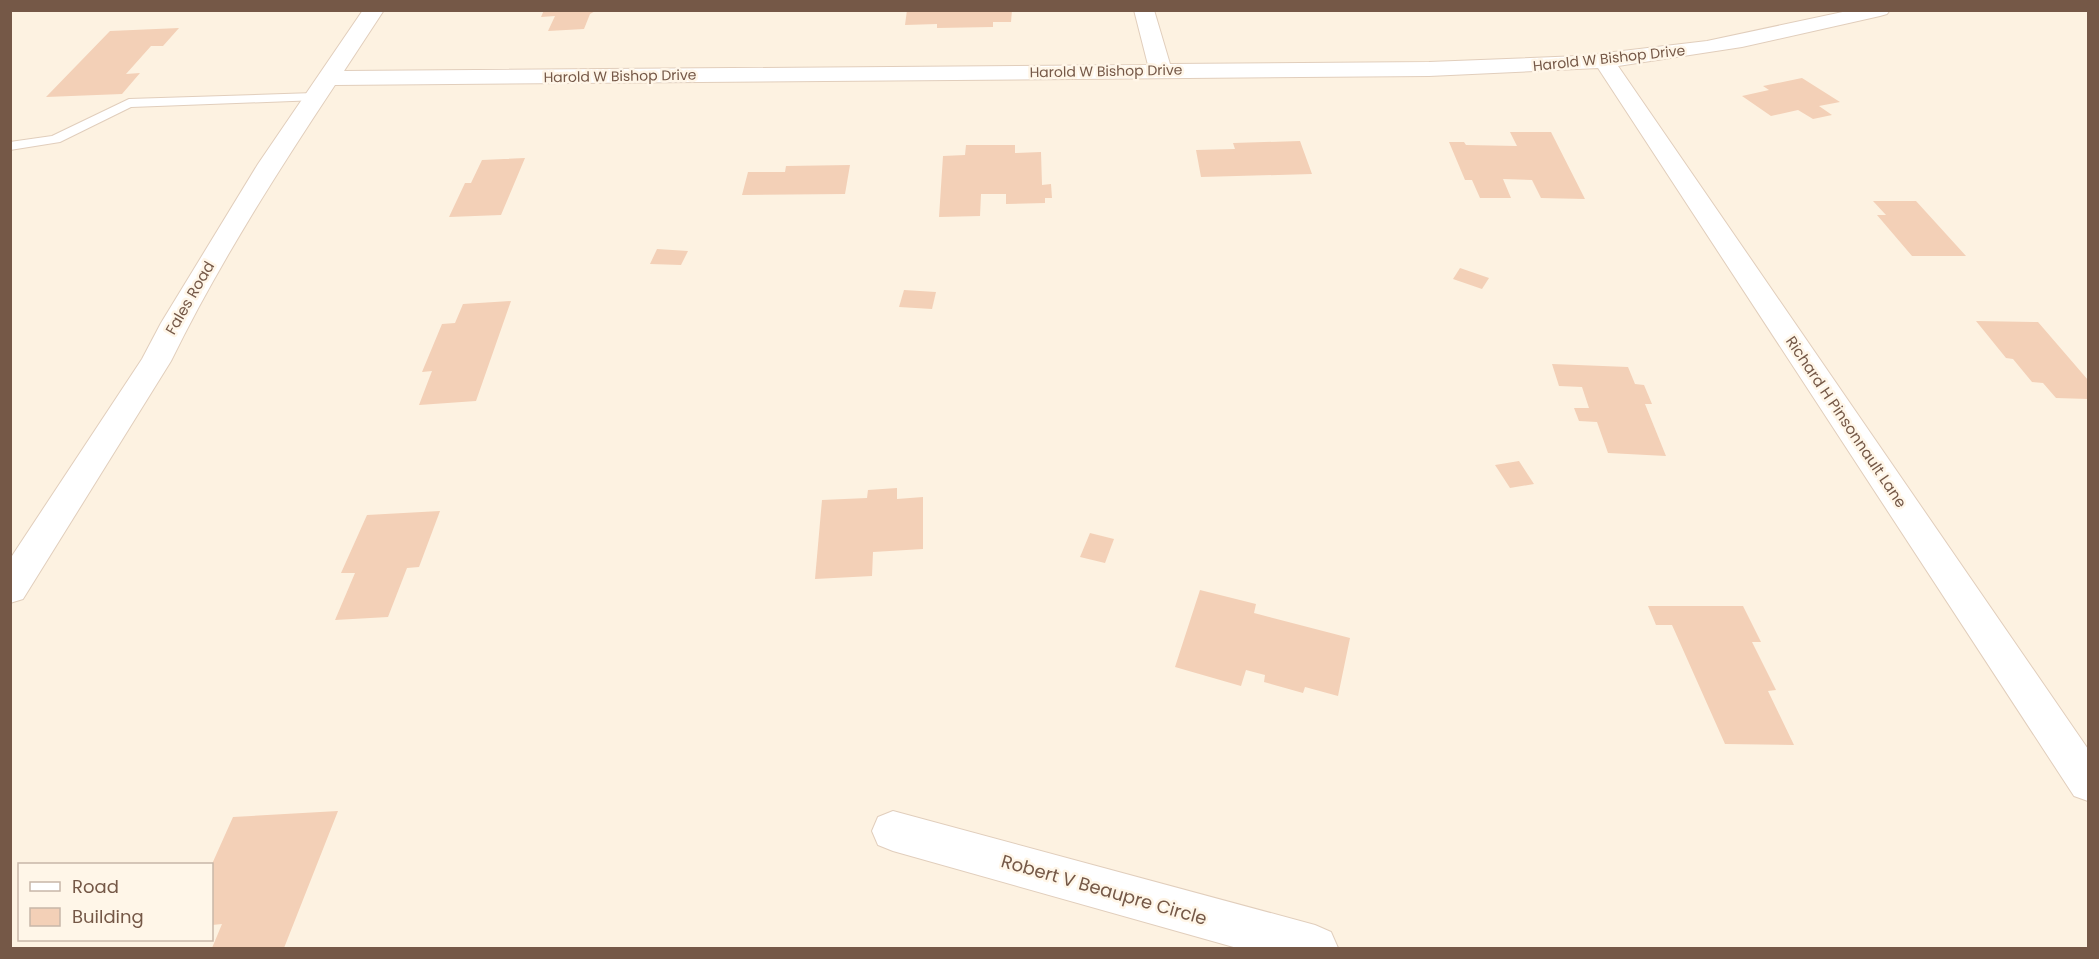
<svg xmlns="http://www.w3.org/2000/svg" width="2099" height="959" font-family="Poppins,sans-serif">
  <style>
    .building { fill: #f3d0b7 }
    .lines { fill: none; stroke-linecap: round; stroke-linejoin: round }
    .lane-casing { stroke: #e1cebc; stroke-width: 2 }
    .street-casing { stroke: #e1cebc; stroke-width: 2 }
    .lane { fill: #fff; fill-rule: evenodd }
    .street { fill: #fff; fill-rule: evenodd }
    .labels { text-anchor: middle; stroke-width: 5; stroke-linejoin: round; paint-order: stroke }
    .far-street-label { font-size: 14px; fill: #755847; stroke: #fff6e8 }
    .street-label { font-size: 15px; fill: #755847; stroke: #fff6e8 }
    .near-street-label { font-size: 18px; fill: #755847; stroke: #fff6e8 }
  </style>
  <rect width="100%" height="100%" fill="#fdf2e1"/>
  <g class="building">
    <path d="M544,10H597L590,14L584,29L548,31L555,16L541,17Z"/>
    <path d="M907,10H1012L1011,22H993V27L937,28V24L905,25Z"/>
    <path d="M179,28L163,46H151L126,74L140,73L122,94L46,97L110,31Z"/>
    <path d="M1802,78L1840,102L1819,106L1832,115L1813,119L1798,110L1771,116L1742,96L1769,90L1763,86Z"/>
    <path d="M1510,132H1551L1585,199L1541,198L1532,180L1503,179L1511,198H1480L1472,180H1465L1449,142H1464L1466,145L1517,146Z"/>
    <path d="M1300,141L1312,174L1201,177L1196,150L1235,149L1233,143Z"/>
    <path d="M966,145H1015V153L1041,152L1042,185L1051,184L1052,198H1045V203L1006,204V194H981L980,216L939,217L943,156L965,155Z"/>
    <path d="M525,158L501,215L449,217L465,183H471L482,160Z"/>
    <path d="M850,165L845,194L742,195L748,172H785L786,166Z"/>
    <path d="M1873,201H1916L1966,256H1912L1877,215H1886Z"/>
    <path d="M657,249L688,251L681,265L650,264Z"/>
    <path d="M1460,268L1489,278L1482,289L1453,279Z"/>
    <path d="M904,290L936,292L932,309L899,307Z"/>
    <path d="M511,301L476,401L419,405L432,371L422,372L442,324L455,323L463,304Z"/>
    <path d="M1976,321L2038,322L2088,380V399L2056,398L2043,383L2032,382L2013,359L2006,358Z"/>
    <path d="M1552,364L1628,367L1635,384L1644,385L1652,404H1645L1666,456L1608,453L1597,422L1579,421L1574,408H1589L1582,387L1559,386Z"/>
    <path d="M1519,461L1534,484L1510,488L1495,465Z"/>
    <path d="M897,488V499L923,497V549L873,552L872,576L815,579L822,500L867,498L868,490Z"/>
    <path d="M440,511L419,567L407,568L388,617L335,620L355,573H341L367,515Z"/>
    <path d="M1090,533L1114,539L1105,563L1080,557Z"/>
    <path d="M1200,590L1256,604L1254,613L1350,638L1338,696L1305,687L1303,693L1264,682L1265,675L1246,670L1241,686L1175,667Z"/>
    <path d="M1648,606H1743L1761,642H1752L1776,690L1768,691L1794,745L1725,744L1672,625H1656Z"/>
    <path d="M338,811L284,948H212L222,924L212,925V864L233,817Z"/>
  </g>
  <g class="lines">
    <g class="lane-casing">
      <path id="lane" d="M314,93L320,97L318,100L131,107L60,142L10,150V142L52,136L129,99Z"/>
    </g>
    <g class="street-casing">
      <g id="street">
        <path d="M363,10H384L344,71L1148,65L1134,10H1154L1170,64L1429,62L1580,56L1707,41L1852,10H1890L1887,14L1880,16L1742,47L1618,66L2088,749V801L2074,796L1598,68L1429,76L335,85C276,174 218,265 171,361L23,599L10,603V559L142,359L161,323L258,164Z"/>
        <path d="M893,811L1315,925L1331,932L1338,948H1237L893,851L878,845L872,831L878,817Z"/>
      </g>
    </g>
    <use href="#lane" class="lane"/>
    <use href="#street" class="street"/>
  </g>
  <g class="labels">
    <g class="far-street-label">
      <text transform="translate(1609 58) rotate(-6)" y="5">Harold W Bishop Drive</text>
      <text transform="translate(1106 71) rotate(-1)" y="5">Harold W Bishop Drive</text>
      <text transform="translate(620 76) rotate(-1)" y="5">Harold W Bishop Drive</text>
    </g>
    <g class="street-label">
      <text transform="translate(190 298) rotate(-60)" y="5">Fales Road</text>
      <text transform="translate(1846 422) rotate(56)" y="5">Richard H Pinsonnault Lane</text>
    </g>
    <g class="near-street-label">
      <text transform="translate(1104 890) rotate(16)" y="6">Robert V Beaupre Circle</text>
    </g>
  </g>
  <rect width="2099" height="959" fill="none" stroke="#755847" stroke-width="24"/>
  <rect x="18" y="863" width="195" height="78" fill="#fff6e8" stroke="#c8b7a8" stroke-width="1.5"/>
  <rect x="30" y="882" width="30" height="9" fill="#ffffff" stroke="#c8b7a8" stroke-width="1.5"/>
  <text x="72" y="893" font-size="18" fill="#755847">Road</text>
  <rect x="30" y="908" width="30" height="18" fill="#f3d0b7" stroke="#c8b7a8" stroke-width="1.5"/>
  <text x="72" y="923" font-size="18" fill="#755847">Building</text>
</svg>
